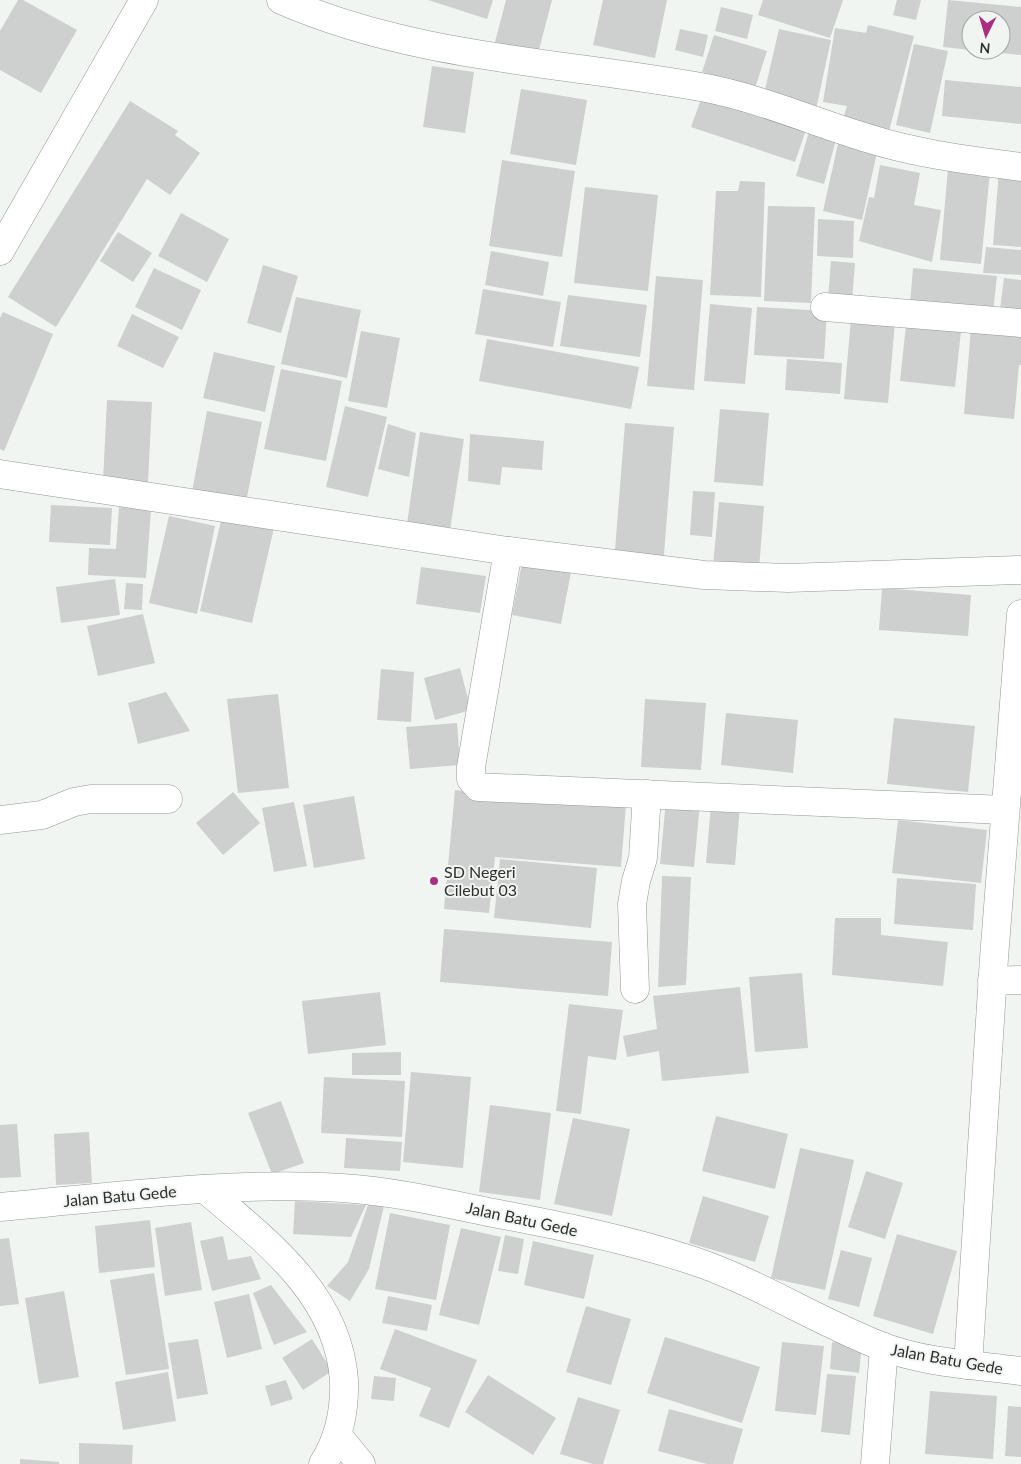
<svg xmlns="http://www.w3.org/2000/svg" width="1021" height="1464" font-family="Lato,sans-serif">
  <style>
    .building { fill: #cdd0ce }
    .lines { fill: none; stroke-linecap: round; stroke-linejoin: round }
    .minor-casing { stroke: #939795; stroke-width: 29 }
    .minor { stroke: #fff; stroke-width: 28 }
    .poi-dot { fill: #a92e82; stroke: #f1f5f2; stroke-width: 2 }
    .labels { text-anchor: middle; stroke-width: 4; stroke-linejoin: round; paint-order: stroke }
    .poi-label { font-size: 16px; fill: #2e2f2e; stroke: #f1f5f2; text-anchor: start }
    .street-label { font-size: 16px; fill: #2e2f2e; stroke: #f1f5f2 }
  </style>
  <rect width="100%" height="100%" fill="#f1f5f2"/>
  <g class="building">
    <path d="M18,0H23L77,30L41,93L0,70V31Z"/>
    <path d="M428,0H493L487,19Z"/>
    <path d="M506,0H552L538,54L495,42Z"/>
    <path d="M603,0H667L655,58L593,45Z"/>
    <path d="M763,0H843L830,38L758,15Z"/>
    <path d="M897,0H921L916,20L893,15Z"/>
    <path d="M948,0L1021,7V55L982,51L1001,50V20H971V50L943,47Z"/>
    <path d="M721,7L753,15L747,39L715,31Z"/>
    <path d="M868,25L914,36L889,131L843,119L847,106L823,102L835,28L866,33Z"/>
    <path d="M680,29L708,35L703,57L675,50Z"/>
    <path d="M779,29L831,40L816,109L763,98Z"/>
    <path d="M714,35L767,51L755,88L702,72Z"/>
    <path d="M914,44L948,51L930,133L896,125Z"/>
    <path d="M432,66L474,72L465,133L423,127Z"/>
    <path d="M945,80L1021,87V124L942,116Z"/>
    <path d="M521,89L587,100L576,165L510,154Z"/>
    <path d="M704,91L807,127L795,162L691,127Z"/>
    <path d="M130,101L178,131L175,135L200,153L170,195L147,179L56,327L8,297Z"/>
    <path d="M810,128L837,136L824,184L796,176Z"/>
    <path d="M839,139L878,148L862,220L823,211Z"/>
    <path d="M502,160L575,171L562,257L489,246Z"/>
    <path d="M880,165L920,173L914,205L941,210L932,262L859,241L869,197L874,198Z"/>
    <path d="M948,168L990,172L981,264L940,260Z"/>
    <path d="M999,170L1021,172V247L993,245Z"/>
    <path d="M740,181L765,182L761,297L710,295L716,191H738Z"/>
    <path d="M585,187L658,195L648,291L574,283Z"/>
    <path d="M768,206L815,207L811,303L764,301Z"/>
    <path d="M181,213L229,239L207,282L158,256Z"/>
    <path d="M818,219L854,221L853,258L817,256Z"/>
    <path d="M118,232L152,253L133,282L100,261Z"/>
    <path d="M986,247L1021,250V275L983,273Z"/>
    <path d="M491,251L549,262L543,296L485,285Z"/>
    <path d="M831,261L855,263L852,301L828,299Z"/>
    <path d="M263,265L298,276L281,333L247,323Z"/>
    <path d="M154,268L201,290L182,330L135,307Z"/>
    <path d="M913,268L997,276L993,313L910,304Z"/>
    <path d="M656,276L703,280L694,390L647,386Z"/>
    <path d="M1004,278L1021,280V321L999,317Z"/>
    <path d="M483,289L561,302L553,347L475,334Z"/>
    <path d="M568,295L647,305L640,357L560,346Z"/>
    <path d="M296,297L361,310L347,378L281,364Z"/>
    <path d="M710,304L752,308L745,384L704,381Z"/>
    <path d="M757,307L827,311L824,359L754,355Z"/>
    <path d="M3,312L53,334L4,451L0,449V318Z"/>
    <path d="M132,314L179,337L163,368L117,346Z"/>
    <path d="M851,318L895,322L888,403L844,399Z"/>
    <path d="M906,325L961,331L955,387L900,381Z"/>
    <path d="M971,327L1021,330V365H1019L1014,419L964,414Z"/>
    <path d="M361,331L400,338L387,408L348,401Z"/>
    <path d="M487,339L639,367L631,409L479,381Z"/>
    <path d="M214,352L275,366L265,412L203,398Z"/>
    <path d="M787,359L842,363L840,394L785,390Z"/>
    <path d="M281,369L342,381L326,461L264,449Z"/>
    <path d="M107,400L152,402L148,483L103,481Z"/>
    <path d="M345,406L387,417L368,497L326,487Z"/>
    <path d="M720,409L769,413L763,486L714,482Z"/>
    <path d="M207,411L262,422L246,502L192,492Z"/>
    <path d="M625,423L674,427L663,567L614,563Z"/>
    <path d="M388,424L416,433L409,477L378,469Z"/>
    <path d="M420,432L464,439L450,530L407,524Z"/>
    <path d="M470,434L544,441L542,470L502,467L500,485L468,481Z"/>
    <path d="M693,491L715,492L712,537L690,535Z"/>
    <path d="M719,502L764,506L759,569L713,565Z"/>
    <path d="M51,505L112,508L110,545L49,542Z"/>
    <path d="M119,507L151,510L146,578L88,575L89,548L116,549Z"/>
    <path d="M169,516L215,526L197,614L149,603Z"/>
    <path d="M222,516L274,528L252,623L200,611Z"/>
    <path d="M522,563L571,572L561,624L512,615Z"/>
    <path d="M421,567L486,576L480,613L416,604Z"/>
    <path d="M115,579L120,615L61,623L56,587Z"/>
    <path d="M126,583L143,584L142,610L124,609Z"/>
    <path d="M882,588L971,595L968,636L879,630Z"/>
    <path d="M143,614L155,663L98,676L87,626Z"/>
    <path d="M460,668L471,710L435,720L424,678Z"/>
    <path d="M381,669L414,672L411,722L377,720Z"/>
    <path d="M166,692L190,731L138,744L128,703Z"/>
    <path d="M278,694L289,788L238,793L227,699Z"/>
    <path d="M645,699L706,703L701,770L641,767Z"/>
    <path d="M726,713L798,720L793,773L721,765Z"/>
    <path d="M894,718L975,726L968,792L887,784Z"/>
    <path d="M457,723L460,765L410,769L406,727Z"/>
    <path d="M455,790L626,804L621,867L495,857L489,913L444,909Z"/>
    <path d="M233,792L260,823L223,855L196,823Z"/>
    <path d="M354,796L365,859L314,868L303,805Z"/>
    <path d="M666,800L700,803L694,867L660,864Z"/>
    <path d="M294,802L307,866L274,872L262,808Z"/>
    <path d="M711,804L740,806L735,865L706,863Z"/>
    <path d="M898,820L987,830L981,883L892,873Z"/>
    <path d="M500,859L597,868L591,928L494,918Z"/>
    <path d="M662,876L691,877L686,985L658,987Z"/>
    <path d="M897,878L976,884L973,930L894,924Z"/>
    <path d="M835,918H881V935L948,942L943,986L832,975Z"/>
    <path d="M444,929L612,942L608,996L440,982Z"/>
    <path d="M802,973L808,1048L755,1052L749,977Z"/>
    <path d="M740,987L749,1073L662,1081L659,1051L627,1057L623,1036L657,1029L653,996Z"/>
    <path d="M380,992L386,1045L308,1054L302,1001Z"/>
    <path d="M569,1004L623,1010L616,1060L588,1056L581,1114L556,1111Z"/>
    <path d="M401,1052V1075H352V1053Z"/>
    <path d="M411,1072L471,1077L463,1168L403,1162Z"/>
    <path d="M324,1077L405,1081L402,1137L321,1133Z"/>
    <path d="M281,1101L304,1163L272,1174L248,1113Z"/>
    <path d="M490,1105L551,1113L540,1200L479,1192Z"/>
    <path d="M716,1116L788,1134L775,1189L702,1171Z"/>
    <path d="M573,1118L630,1129L612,1216L554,1204Z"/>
    <path d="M17,1124L21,1177L0,1178V1125Z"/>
    <path d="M89,1132L92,1183L56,1185L54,1134Z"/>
    <path d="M346,1138L402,1142L400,1171L344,1168Z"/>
    <path d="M800,1148L854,1160L825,1290L771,1278Z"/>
    <path d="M866,1171L903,1183L885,1239L848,1227Z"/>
    <path d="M703,1196L769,1216L755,1262L689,1243Z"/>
    <path d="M295,1201L366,1205L351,1237L293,1234Z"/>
    <path d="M368,1205L384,1206L369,1269L350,1301L327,1286L348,1262Z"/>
    <path d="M390,1213L450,1225L436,1300L375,1289Z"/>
    <path d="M150,1220L155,1267L99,1273L95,1226Z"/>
    <path d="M191,1222L202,1290L165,1296L155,1228Z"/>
    <path d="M461,1228L501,1237L479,1325L439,1315Z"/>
    <path d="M897,1234L957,1251L933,1334L873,1316Z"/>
    <path d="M505,1235L524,1239L518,1274L498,1271Z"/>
    <path d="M223,1236L228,1260L251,1256L261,1279L212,1291L200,1241Z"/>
    <path d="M9,1238L19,1304L0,1306V1239Z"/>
    <path d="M533,1241L594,1255L584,1299L524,1285Z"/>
    <path d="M841,1250L872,1258L859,1307L828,1299Z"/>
    <path d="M154,1273L169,1369L126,1375L110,1280Z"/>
    <path d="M271,1285L307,1332L274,1345L253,1293Z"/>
    <path d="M64,1291L79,1377L39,1384L25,1298Z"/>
    <path d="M249,1294L262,1349L227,1358L214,1302Z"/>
    <path d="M388,1296L432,1305L427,1331L382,1323Z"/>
    <path d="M586,1306L631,1319L611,1385L566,1372Z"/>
    <path d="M395,1329L477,1360L449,1428L419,1416L431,1388L380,1369Z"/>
    <path d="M665,1337L760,1367L742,1423L647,1393Z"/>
    <path d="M198,1339L208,1394L177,1399L168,1343Z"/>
    <path d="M312,1339L332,1371L303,1390L282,1358Z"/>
    <path d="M782,1342L824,1346L816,1415L775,1411Z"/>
    <path d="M832,1342L862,1344L859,1373L830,1369Z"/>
    <path d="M168,1372L176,1421L123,1430L115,1382Z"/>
    <path d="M827,1374L856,1376L850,1435L821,1432Z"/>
    <path d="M488,1375L556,1418L533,1455L465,1412Z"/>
    <path d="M374,1376L396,1378L394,1401L371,1399Z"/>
    <path d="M286,1380L293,1399L271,1406L265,1386Z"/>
    <path d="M930,1391L997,1396L993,1459L925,1454Z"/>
    <path d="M578,1397L620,1410L603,1464H593L560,1454Z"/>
    <path d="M1008,1406L1021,1407V1457L1005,1456Z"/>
    <path d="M669,1409L743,1429L733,1464H707L658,1451Z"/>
    <path d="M79,1443L133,1445L132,1464H79Z"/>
    <path d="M20,1459L59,1462V1464H20Z"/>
  </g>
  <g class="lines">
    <g class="minor-casing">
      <g id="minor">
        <path d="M281,0C416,59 564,62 706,88C762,99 814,122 867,138C917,154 969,160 1021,167"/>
        <path d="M0,251L144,0"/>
        <path d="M825,307L1021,323"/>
        <path d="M0,474L508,551L704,575L788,578L1021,570"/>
        <path d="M508,551L471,767V779L478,787L1005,810"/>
        <path d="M0,820L42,815L74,802L91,799H168"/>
        <path d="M992,981L1021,980"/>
        <path d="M635,989L632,904L636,881L643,858L647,794"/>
        <path d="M205,1189C265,1240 338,1294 344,1380C345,1409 339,1439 323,1464"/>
        <path d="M0,1207C114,1197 228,1181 342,1188C391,1191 440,1202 488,1212C557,1225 627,1239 694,1261C759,1283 817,1321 881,1346C924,1363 975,1365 1021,1371"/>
        <path d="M968,1365L994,958L1021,614"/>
        <path d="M337,1435L361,1464"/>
        <path d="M875,1464L884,1347"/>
      </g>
    </g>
    <use href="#minor" class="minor"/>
  </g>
  <circle class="poi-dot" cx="434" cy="881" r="5"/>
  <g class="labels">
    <g class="poi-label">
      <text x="444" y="878">SD Negeri<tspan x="444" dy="18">Cilebut 03</tspan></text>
    </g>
    <g class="street-label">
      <text transform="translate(120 1196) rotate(-5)" y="6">Jalan Batu Gede</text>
      <text transform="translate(522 1219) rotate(12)" y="6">Jalan Batu Gede</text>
      <text transform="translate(947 1359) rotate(10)" y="6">Jalan Batu Gede</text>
    </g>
  </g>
  <g transform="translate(986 35) rotate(185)"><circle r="24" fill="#f1f5f2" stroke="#a3a6a4"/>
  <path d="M0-4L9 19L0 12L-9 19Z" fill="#a92e82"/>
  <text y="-8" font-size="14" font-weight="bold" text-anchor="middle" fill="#2e2f2e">N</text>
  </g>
</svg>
